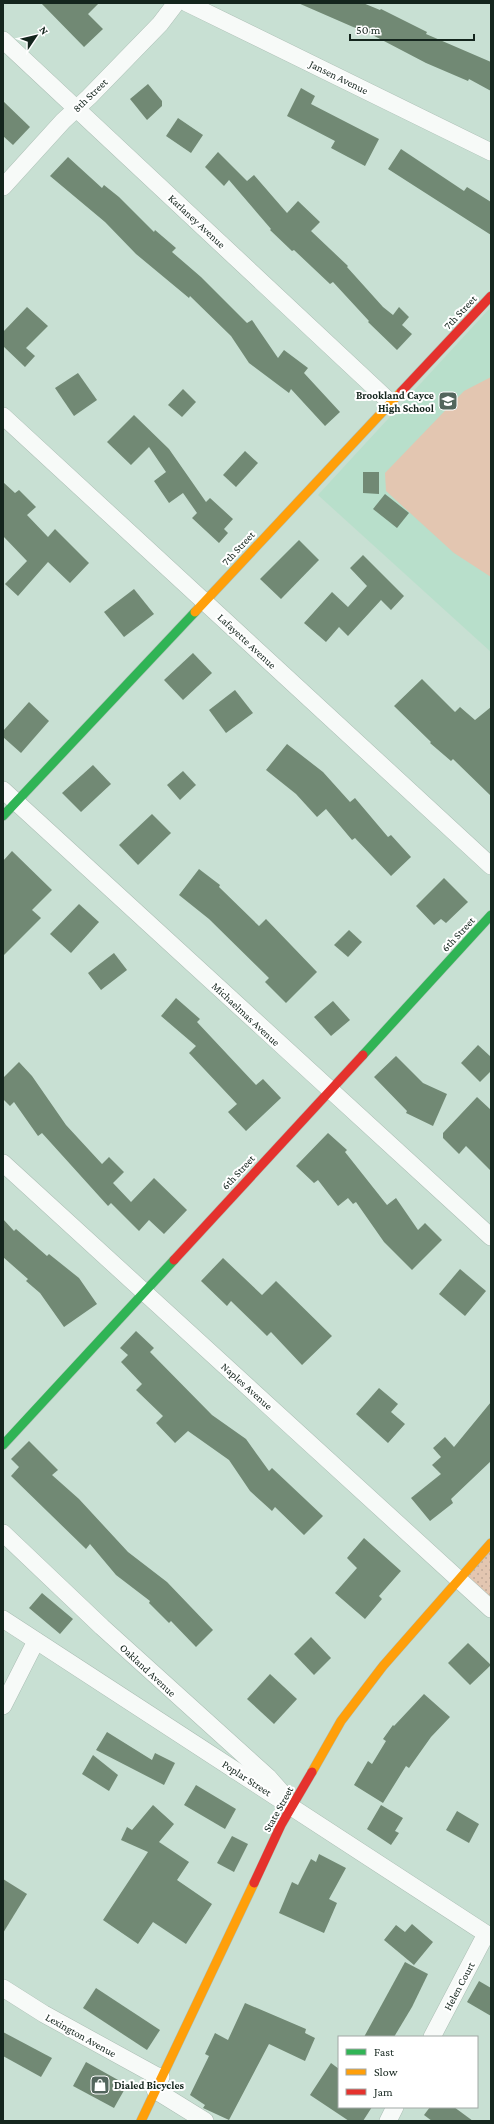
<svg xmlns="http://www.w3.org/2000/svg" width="494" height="2124" font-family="'Crimson Pro',serif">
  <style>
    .built { fill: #b8dfcb }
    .park { fill: url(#park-dots) }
    .pitch { fill: #e3c6b1 }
    .building { fill: #718974 }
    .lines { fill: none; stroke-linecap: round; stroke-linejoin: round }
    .street-casing { stroke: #abbeb4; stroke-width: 18 }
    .fast-casing { stroke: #abbeb4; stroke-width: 10 }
    .slow-casing { stroke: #abbeb4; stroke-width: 10 }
    .jam-casing { stroke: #abbeb4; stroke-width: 10 }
    .street { stroke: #f7faf8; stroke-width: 17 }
    .fast { stroke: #30b455; stroke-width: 9 }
    .slow { stroke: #ff9f0a; stroke-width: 9 }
    .jam { stroke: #e5322d; stroke-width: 9 }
    .labels { text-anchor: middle; stroke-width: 4; stroke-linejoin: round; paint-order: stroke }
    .street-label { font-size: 11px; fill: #14251d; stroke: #fff }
    .poi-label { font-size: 11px; font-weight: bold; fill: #14251d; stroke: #fff; text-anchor: end }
  </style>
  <defs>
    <pattern id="park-dots" width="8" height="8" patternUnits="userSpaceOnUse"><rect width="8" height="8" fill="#e3c6b1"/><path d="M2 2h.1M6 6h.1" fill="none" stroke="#c2aa98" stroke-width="1.8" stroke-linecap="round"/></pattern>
  </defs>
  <rect width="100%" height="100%" fill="#c8e0d3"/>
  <path class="built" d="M491,307V652L318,495Z"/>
  <path class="park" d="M491,1543V1609L459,1578Z"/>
  <path class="pitch" d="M491,377V577L454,553L386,491L385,473L464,391Z"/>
  <g class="building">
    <path d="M41,3H99L88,14L103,29L84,47Z"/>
    <path d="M298,3H363L380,10L381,9L427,32L426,34L491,62V91L469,79L468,81L426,63L361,29L360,30Z"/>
    <path d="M148,84L162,101V106L147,120L130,99Z"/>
    <path d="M301,88L315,96L311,104L379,139L365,166L331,148L335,141L287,116Z"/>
    <path d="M3,101L30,127L13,145L3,136Z"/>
    <path d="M178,118L203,135L191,153L166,136Z"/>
    <path d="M401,149L464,191L467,187L491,202V235L388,169Z"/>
    <path d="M218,152L247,181L254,175L287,213L298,201L320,222L311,231L348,266L347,267L383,307L393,315L399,307L409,317L402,325L412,334L397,350L368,322L369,321L333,282L330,284L294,250L292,251L270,230L271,229L229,180L224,186L205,167Z"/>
    <path d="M68,157L102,188L104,185L119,197L154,232L155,230L176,248L172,252L201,277L247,323L252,320L278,358L284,350L308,368L304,373L340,412L325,426L291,389L289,393L249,363L231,336L190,296L189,298L136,254L105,222L50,176Z"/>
    <path d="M27,307L48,326L26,348L35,356L25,367L3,346V332Z"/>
    <path d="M78,373L97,400L74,416L55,388Z"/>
    <path d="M183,389L196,402L182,417L168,405Z"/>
    <path d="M134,415L169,449L206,502L210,498L233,519L224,529L228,533L219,543L192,518L197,513L183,493L169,503L154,481L166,472L149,447L131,465L107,442Z"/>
    <path d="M245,451L258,463L236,487L223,475Z"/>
    <path d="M363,472H379V494L363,493Z"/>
    <path d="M3,482L15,493L19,490L36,507L27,515L48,537L55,529L89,563L70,583L48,562L18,596L5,584L27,561L3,536Z"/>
    <path d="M385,494L409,513L397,528L373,509Z"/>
    <path d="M299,540L319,560L281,599L260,579Z"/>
    <path d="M363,555L404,596L391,610L381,600L348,636L339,627L326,642L304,623L332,592L348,607L367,586L350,568Z"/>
    <path d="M134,589L154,614L124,637L104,612Z"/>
    <path d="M193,653L212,673L183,700L164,680Z"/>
    <path d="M422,679L455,712L460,707L475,720L491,707V796L453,759L451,761L430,743L431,742L394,706Z"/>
    <path d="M235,690L253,713L226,733L209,710Z"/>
    <path d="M29,702L49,721L21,753L3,737V731Z"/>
    <path d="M287,744L323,772L350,802L355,798L388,837L391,835L411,857L391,876L355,838L352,840L326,809L317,817L296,794L266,770Z"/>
    <path d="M93,765L111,784L81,812L62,793Z"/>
    <path d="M183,771L196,785L180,800L167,785Z"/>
    <path d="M152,814L171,833L138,865L119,845Z"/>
    <path d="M12,851L52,890L32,910L41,918L3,956V861Z"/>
    <path d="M199,869L220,885L219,887L259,926L266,919L317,972L286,1003L265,982L269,978L209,919L179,895Z"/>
    <path d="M444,878L468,902L446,923L441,919L434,925L416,906Z"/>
    <path d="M79,904L99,922L71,953L50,934Z"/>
    <path d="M349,930L362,942L348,957L334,945Z"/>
    <path d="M114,953L127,970L101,990L88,973Z"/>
    <path d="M176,998L200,1019L197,1022L256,1085L263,1079L281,1098L246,1131L228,1112L237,1104L189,1053L196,1046L161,1016Z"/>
    <path d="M333,1001L350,1020L331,1036L314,1017Z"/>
    <path d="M478,1045L491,1057V1071L480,1082L461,1063Z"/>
    <path d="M396,1056L423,1083L447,1094L433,1126L406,1113L407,1111L374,1077Z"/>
    <path d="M19,1062L32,1076L66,1125L102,1164L109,1157L124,1172L113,1183L131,1202L154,1178L187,1210L164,1234L149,1220L139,1231L111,1203L108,1206L42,1133L38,1136L14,1102L10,1106L3,1099V1078Z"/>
    <path d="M477,1097L491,1110V1171L466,1146L459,1154L443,1138V1133Z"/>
    <path d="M328,1133L347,1150L345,1152L387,1205L396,1198L418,1230L425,1223L442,1240L412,1270L384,1242L356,1202L353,1204L348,1198L338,1206L318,1180L314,1183L296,1166Z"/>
    <path d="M3,1219L14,1231L16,1229L47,1256L49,1254L79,1278L97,1304L64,1327L40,1293L26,1281L28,1279L3,1257Z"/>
    <path d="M223,1258L262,1295L276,1281L332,1336L302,1365L271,1332L267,1336L231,1301L227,1306L201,1281Z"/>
    <path d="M460,1269L486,1291L465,1316L439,1294Z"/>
    <path d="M136,1331L154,1348L150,1352L212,1415L246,1439L269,1471L272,1468L323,1516L304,1535L275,1507L272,1511L250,1491L229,1460L188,1431L175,1443L156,1423L163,1416L136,1390L142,1384L121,1362L128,1355L120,1348Z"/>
    <path d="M379,1388L398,1404L391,1412L405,1424L388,1443L356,1414Z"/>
    <path d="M491,1402V1461L451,1499L453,1503L430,1521L411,1498L441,1474L432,1465L441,1457L433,1448L445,1437L454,1447Z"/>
    <path d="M29,1441L58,1470L52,1475L79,1499L128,1552L167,1582L213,1630L196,1647L171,1621L169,1623L149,1603L150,1601L116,1575L90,1544L86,1549L11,1476L19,1467L11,1459Z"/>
    <path d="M364,1538L401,1571L379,1596L382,1599L365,1619L335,1593L357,1568L347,1558Z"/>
    <path d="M42,1593L73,1619L60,1634L29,1608Z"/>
    <path d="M311,1637L331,1658L314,1675L294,1654Z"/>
    <path d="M468,1643L491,1665L470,1685L448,1663Z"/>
    <path d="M270,1674L297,1699L274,1724L247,1699Z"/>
    <path d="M424,1694L450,1717L431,1737L409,1768L406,1766L383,1803L354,1785L368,1761L372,1764L386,1741L383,1739L393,1725L394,1726Z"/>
    <path d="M107,1732L152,1760L155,1753L175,1763L164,1785L96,1750Z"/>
    <path d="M93,1755L118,1775L109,1791L82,1774Z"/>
    <path d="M196,1785L236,1809L225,1829L184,1805Z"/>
    <path d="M153,1805L174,1824L159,1842L189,1862L177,1880L212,1904L186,1944L153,1922L138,1944L103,1920L148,1852L121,1840L127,1827L132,1830Z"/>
    <path d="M381,1805L403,1818L395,1831L399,1833L391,1845L367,1829Z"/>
    <path d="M457,1811L479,1824L469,1843L446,1830Z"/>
    <path d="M232,1836L248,1844L234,1872L217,1863Z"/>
    <path d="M319,1854L346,1868L329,1899L337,1903L324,1933L279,1913L292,1882L298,1885L311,1859L316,1862Z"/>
    <path d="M3,1879L27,1894L3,1933Z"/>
    <path d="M412,1924L433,1942L414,1965L384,1940L396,1925L405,1932Z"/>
    <path d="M405,1962L428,1974L412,2007L394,2037H364Z"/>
    <path d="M479,1981L491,1988V2016L467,2002Z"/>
    <path d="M96,1988L160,2030L147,2050L83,2008Z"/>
    <path d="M245,2003L306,2029L305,2033L315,2038L305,2061L269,2044L229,2120L203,2108L205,2105L190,2095L209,2056L205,2054L215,2033L228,2040Z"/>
    <path d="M3,2032L52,2058L41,2077L3,2056Z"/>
    <path d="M86,2062L127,2085L114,2108L73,2086Z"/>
    <path d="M331,2063L339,2069V2107H372L363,2121H349L310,2095Z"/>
    <path d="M430,2107H454L473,2121H432L424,2115Z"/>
  </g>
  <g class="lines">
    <g class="street-casing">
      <g id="street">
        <path d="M187,3L491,152"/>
        <path d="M3,40L390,402"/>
        <path d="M3,187L63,121L89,97L160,24L176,3"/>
        <path d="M3,416L491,866"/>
        <path d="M3,790L491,1237"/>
        <path d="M3,1163L491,1609"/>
        <path d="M3,1533L102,1627L268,1777L284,1795"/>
        <path d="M3,1619L491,1937"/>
        <path d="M3,1706L36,1641"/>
        <path d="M3,1988L44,2014L155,2075L161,2077"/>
        <path d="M432,2037L486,1934"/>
        <path d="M155,2090L205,2121"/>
        <path d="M388,2121L395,2107"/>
      </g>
    </g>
    <g class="fast-casing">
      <g id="fast">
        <path d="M3,816L195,612"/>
        <path d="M363,1055L491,915"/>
        <path d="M3,1445L174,1260"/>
      </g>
    </g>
    <g class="slow-casing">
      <g id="slow">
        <path d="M195,612L401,392"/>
        <path d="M312,1772L341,1721L383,1666L491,1543"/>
        <path d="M141,2121L254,1883"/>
      </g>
    </g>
    <g class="jam-casing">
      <g id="jam">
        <path d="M401,392L491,296"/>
        <path d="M174,1260L363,1055"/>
        <path d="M254,1883L281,1825L312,1772"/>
      </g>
    </g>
    <use href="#street" class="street"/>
    <use href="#fast" class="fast"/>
    <use href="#slow" class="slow"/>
    <use href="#jam" class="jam"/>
  </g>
  <defs>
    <g id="school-square" transform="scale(1)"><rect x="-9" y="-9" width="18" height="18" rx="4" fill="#53665d" stroke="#fff"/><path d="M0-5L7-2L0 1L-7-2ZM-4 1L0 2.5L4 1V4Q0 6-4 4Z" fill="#fff"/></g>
    <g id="shop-square" transform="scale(1)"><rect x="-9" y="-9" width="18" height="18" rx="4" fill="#53665d" stroke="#fff"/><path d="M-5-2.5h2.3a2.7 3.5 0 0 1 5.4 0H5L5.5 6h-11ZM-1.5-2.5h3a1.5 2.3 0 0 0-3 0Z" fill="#fff"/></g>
  </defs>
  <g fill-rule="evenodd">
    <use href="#school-square" x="448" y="401"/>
    <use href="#shop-square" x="100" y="2085"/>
  </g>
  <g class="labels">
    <g class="street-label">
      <text transform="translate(339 77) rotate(26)" y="4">Jansen Avenue</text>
      <text transform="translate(90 95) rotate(-44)" y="4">8th Street</text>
      <text transform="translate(197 221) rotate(43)" y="4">Karlaney Avenue</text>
      <text transform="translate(460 312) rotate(-47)" y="4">7th Street</text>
      <text transform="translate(238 548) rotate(-47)" y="4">7th Street</text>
      <text transform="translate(247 641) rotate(43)" y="4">Lafayette Avenue</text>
      <text transform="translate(458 934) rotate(-47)" y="4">6th Street</text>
      <text transform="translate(246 1014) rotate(43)" y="4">Michaelmas Avenue</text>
      <text transform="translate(238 1172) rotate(-47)" y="4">6th Street</text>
      <text transform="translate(247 1386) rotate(42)" y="4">Naples Avenue</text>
      <text transform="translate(148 1670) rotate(43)" y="4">Oakland Avenue</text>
      <text transform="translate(247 1778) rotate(33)" y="4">Poplar Street</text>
      <text transform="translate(278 1809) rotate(-61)" y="4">State Street</text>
      <text transform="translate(459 1986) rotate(-62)" y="4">Helen Court</text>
      <text transform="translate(81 2035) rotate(29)" y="4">Lexington Avenue</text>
    </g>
    <g class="poi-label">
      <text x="434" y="399">Brookland Cayce<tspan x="434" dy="13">High School</tspan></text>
      <text x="114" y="2089" text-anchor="start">Dialed Bicycles</text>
    </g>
  </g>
  <rect width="494" height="2124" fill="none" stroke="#14251d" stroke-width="8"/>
  <rect x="338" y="2036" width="140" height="72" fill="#ffffff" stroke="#a1a8a5"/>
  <rect x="346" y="2049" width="20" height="6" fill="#30b455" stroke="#a1a8a5"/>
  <text x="374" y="2056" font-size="12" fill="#14251d">Fast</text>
  <rect x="346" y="2069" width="20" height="6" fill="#ff9f0a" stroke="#a1a8a5"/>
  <text x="374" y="2076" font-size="12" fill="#14251d">Slow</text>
  <rect x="346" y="2089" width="20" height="6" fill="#e5322d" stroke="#a1a8a5"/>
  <text x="374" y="2096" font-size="12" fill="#14251d">Jam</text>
  <g transform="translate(36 36) rotate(55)" stroke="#ffffff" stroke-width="3" paint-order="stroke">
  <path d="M0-3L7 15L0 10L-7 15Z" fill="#14251d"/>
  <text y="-6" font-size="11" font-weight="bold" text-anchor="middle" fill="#14251d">N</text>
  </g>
  <path d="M350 34v6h124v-6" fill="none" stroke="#14251d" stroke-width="2"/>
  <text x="356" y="34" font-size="12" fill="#14251d" stroke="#ffffff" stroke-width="3" paint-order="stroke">50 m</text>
</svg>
